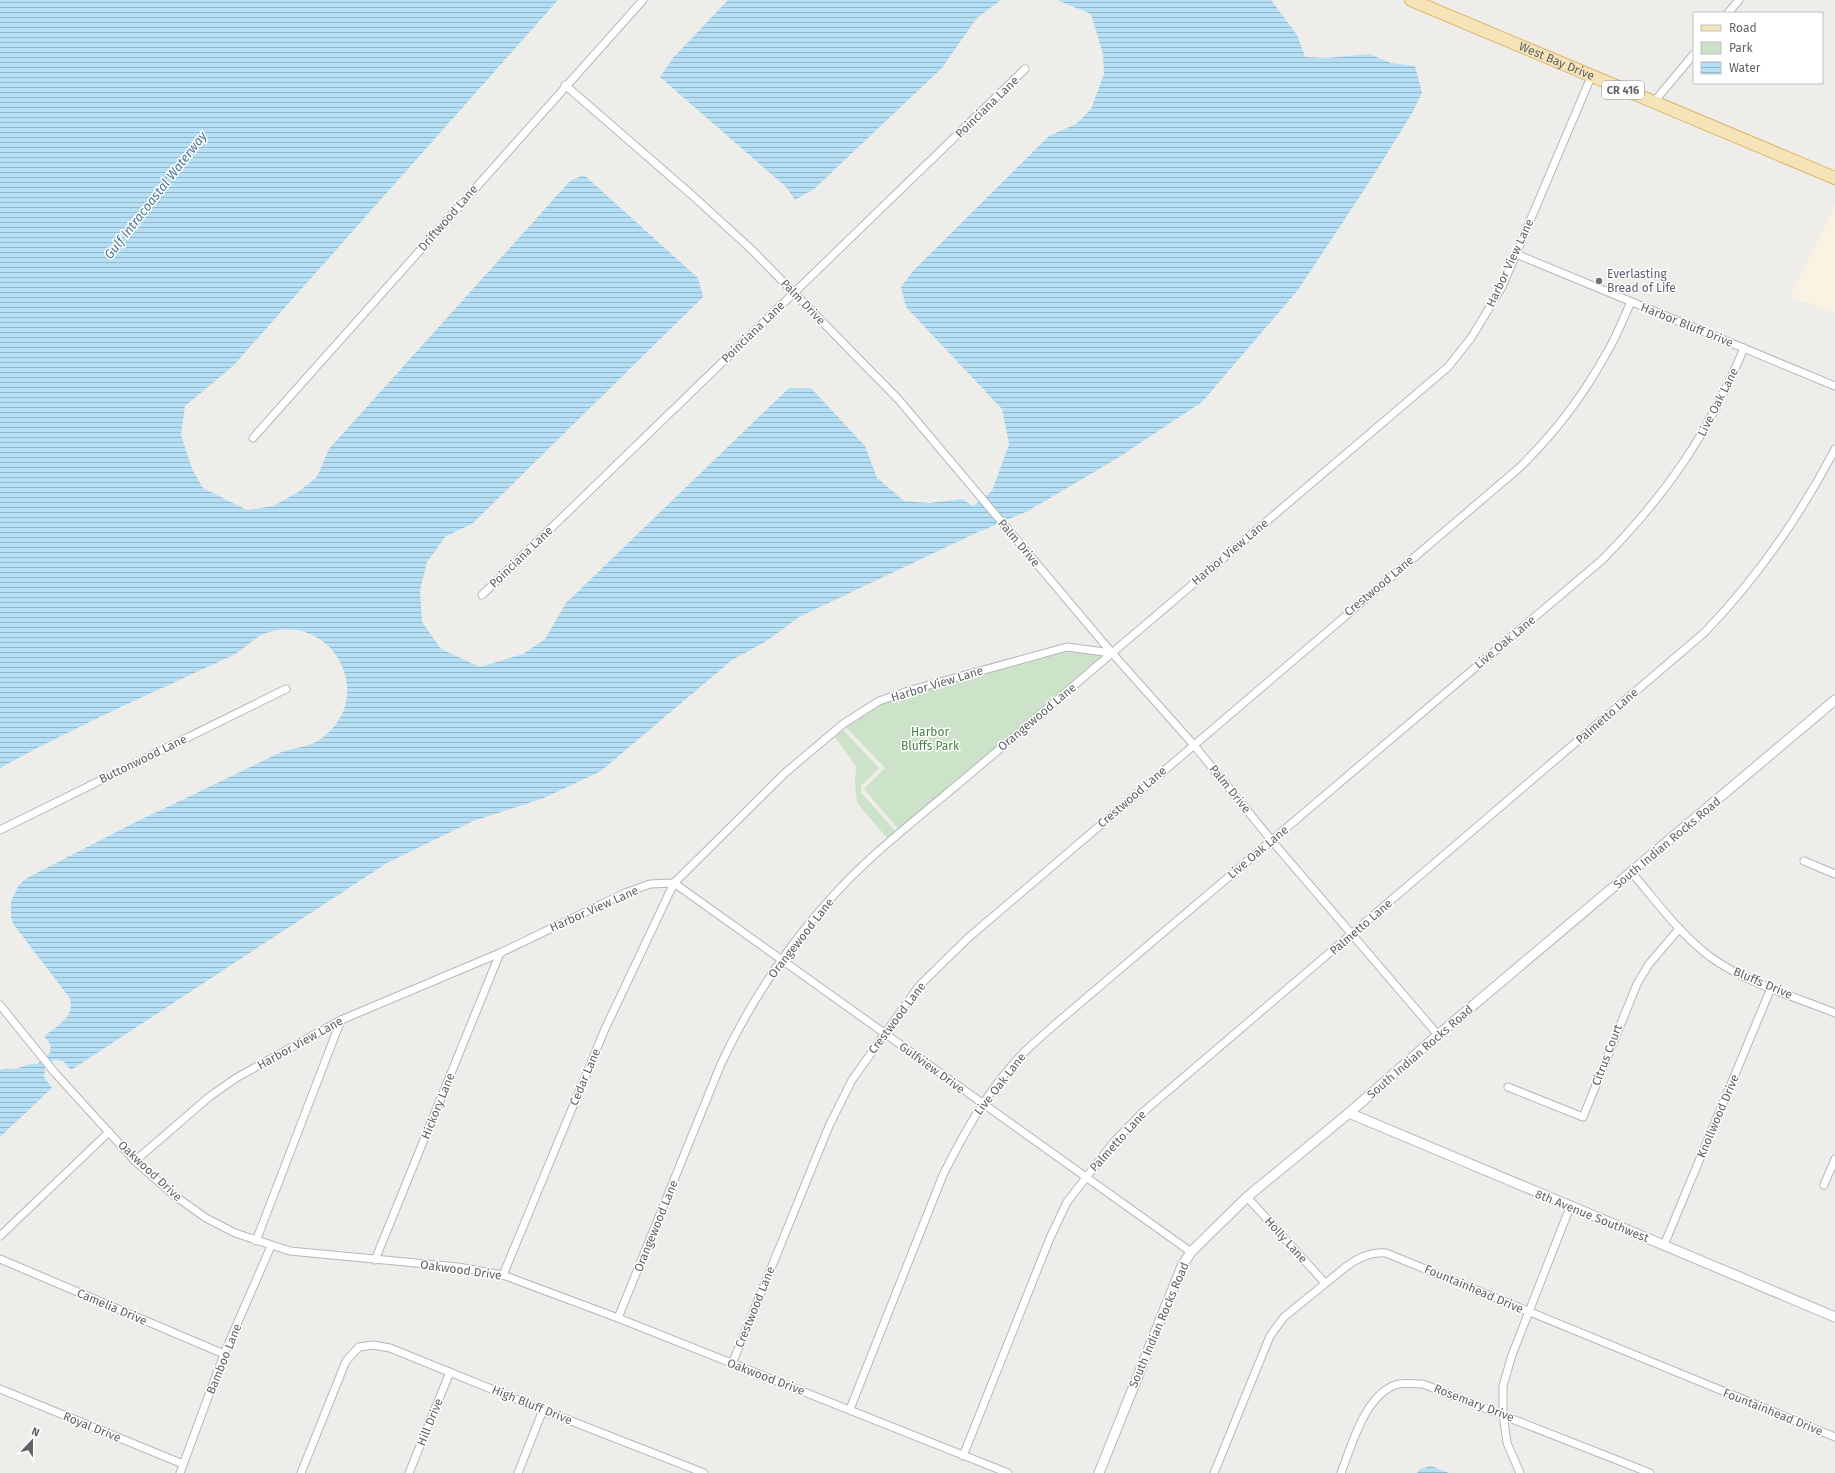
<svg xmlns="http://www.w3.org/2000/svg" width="1835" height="1473" font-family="'Fira Sans',sans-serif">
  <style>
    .commercial { fill: #faf2e3 }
    .green { fill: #cce3c9 }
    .water { fill: url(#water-rules) }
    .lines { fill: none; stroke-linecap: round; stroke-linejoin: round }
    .minor-casing { stroke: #b5b8bb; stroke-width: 9 }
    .tertiary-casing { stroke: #b5b8bb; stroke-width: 11 }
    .primary-casing { stroke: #e0b571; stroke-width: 14 }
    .minor { stroke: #fff; stroke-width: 7 }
    .tertiary { stroke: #fff; stroke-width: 9 }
    .primary { stroke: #f5e4b8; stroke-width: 12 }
    .worship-dot { fill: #6b7280; stroke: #fff; stroke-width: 1.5 }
    .labels { text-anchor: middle; stroke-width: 3; stroke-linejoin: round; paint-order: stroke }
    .shield { fill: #fff; stroke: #909294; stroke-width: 1 }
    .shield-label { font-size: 11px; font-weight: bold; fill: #606366 }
    .street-label { font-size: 12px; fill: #606366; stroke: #fff }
    .worship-label { font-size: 12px; fill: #5b616d; stroke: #fff; text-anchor: start }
    .park-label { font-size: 12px; fill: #468342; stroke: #fff }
    .water-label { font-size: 13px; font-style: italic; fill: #4b7794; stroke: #fff }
  </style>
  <defs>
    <pattern id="water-rules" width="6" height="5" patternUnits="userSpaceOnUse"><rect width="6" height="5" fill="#b4dff4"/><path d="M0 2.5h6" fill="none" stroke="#96b8c9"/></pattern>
  </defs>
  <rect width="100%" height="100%" fill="#efede9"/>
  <path class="commercial" d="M1835,205V313L1790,297Z"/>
  <g class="green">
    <path d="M1067,647L1112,653L901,832L864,789L885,768L843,724L879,701Z"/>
    <path d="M843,730L879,768L861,786V792L895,831L887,838L857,803L855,783L856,766L835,737Z"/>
  </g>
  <g class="water">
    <path d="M0,0H558L233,366L185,406L181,435L192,469L203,488L247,510L273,506L297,493L317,477L329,449L570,181L584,175L698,278L703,297L472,524L446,536L427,562L420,590L422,622L441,649L480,667L523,654L545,639L566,603L789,388H811L865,446L877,478L904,501L929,503L962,499L973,506L992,491L1009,444L1002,409L906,307L901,287L913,271L1049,136L1076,124L1091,109L1104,74L1103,54L1091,14L1057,0H1271L1297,35L1305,57L1327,58L1369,54L1391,63L1415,66L1422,93L1411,115L1368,184L1298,290L1202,402L1116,459L1028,511L976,533L799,617L765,642L732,660L601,771L544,798L473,821L387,863L71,1070L63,1061L54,1060L45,1068L44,1077L52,1088L0,1137V1070C7,1067 12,1070 19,1068C26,1066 29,1063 37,1064L50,1053L51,1045L44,1036C57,1026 77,1016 69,997L14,925L11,917V901L19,885L27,878L132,824L277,754C297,745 311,750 329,732C371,692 335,622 278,630C255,633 248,648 229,657C152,693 74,727 0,768Z"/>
    <path d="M728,0H1001L976,19L942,68L814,189L795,200L786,187L660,77L673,58Z"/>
    <path d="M1431,1466L1449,1473H1417L1420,1469Z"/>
  </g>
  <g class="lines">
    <g class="minor-casing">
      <g id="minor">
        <path d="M1728,13L1739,0"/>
        <path d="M565,85L693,196L752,250L899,400L1112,653L1193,744L1272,841L1438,1035"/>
        <path d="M1653,103L1694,54"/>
        <path d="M1516,254L1835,386"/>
        <path d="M253,438L643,0"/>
        <path d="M482,595L1025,69"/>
        <path d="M0,830L286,689"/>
        <path d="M1804,861L1835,874"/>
        <path d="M1632,873C1656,901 1679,933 1709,956C1746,983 1793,996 1835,1013"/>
        <path d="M0,1005L55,1073L135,1161L175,1196L206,1218L235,1233L290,1251L458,1267L503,1275L618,1318L1008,1473"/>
        <path d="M1508,1087L1583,1117L1637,984L1649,964L1679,929"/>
        <path d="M135,1161L209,1097L236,1078L341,1020L500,953L625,893L650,884L674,883L785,773L843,724L879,701L911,690L1067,647L1112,653L1448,367L1471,338L1502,287L1591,77"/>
        <path d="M1824,1185L1835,1159"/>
        <path d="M1247,1197L1325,1283"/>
        <path d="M0,1236L109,1132"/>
        <path d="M256,1241L341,1020"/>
        <path d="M1664,1245L1771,988"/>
        <path d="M0,1259L224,1354"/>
        <path d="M375,1260L500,953"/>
        <path d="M503,1275L605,1029L674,883L1191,1252"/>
        <path d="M618,1318L721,1064C757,987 810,913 873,856C902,830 933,805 963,780C1013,738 1063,695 1112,653"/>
        <path d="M732,1364L829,1126L852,1080L919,986L968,938L1519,468C1553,435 1583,396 1606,354C1616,338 1623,319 1631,302"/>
        <path d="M0,1389L183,1464"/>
        <path d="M850,1409L943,1175C963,1135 985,1095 1015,1062C1026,1049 1040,1038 1053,1026L1602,560C1667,494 1708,434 1744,348"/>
        <path d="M963,1456L1050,1238L1067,1202L1113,1143L1142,1113L1705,632C1758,577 1800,516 1835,449"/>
        <path d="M180,1473L224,1354L271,1246"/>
        <path d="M301,1473L346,1361L359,1347L373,1345L390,1348L543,1410L704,1473"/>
        <path d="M409,1473L450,1372"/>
        <path d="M518,1473L543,1410"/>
        <path d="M1214,1473L1270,1336L1284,1317L1347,1266C1359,1257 1371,1251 1386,1253L1835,1437"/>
        <path d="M1341,1473C1352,1445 1364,1397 1395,1385C1402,1382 1414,1384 1423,1384L1650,1473"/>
        <path d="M1520,1473L1507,1443L1503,1414V1386L1512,1355L1570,1207"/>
      </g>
    </g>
    <g class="tertiary-casing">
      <g id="tertiary">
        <path d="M1349,1113L1835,1317"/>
        <path d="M1099,1473L1182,1266L1191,1252L1247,1197L1349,1113L1438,1035L1835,700"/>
      </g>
    </g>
    <g class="primary-casing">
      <g id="primary">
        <path id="s1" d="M1411,0L1835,178"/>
      </g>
    </g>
    <use href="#minor" class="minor"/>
    <use href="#tertiary" class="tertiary"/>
    <use href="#primary" class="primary"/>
  </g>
  <circle class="worship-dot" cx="1599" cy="281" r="4"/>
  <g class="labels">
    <rect class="shield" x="1602" y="81" width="42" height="18" rx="3"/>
    <g class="shield-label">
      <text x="1623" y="94">CR 416</text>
    </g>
    <g class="street-label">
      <text dy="4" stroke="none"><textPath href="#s1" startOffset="158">West Bay Drive</textPath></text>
      <text transform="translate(987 107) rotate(-44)" y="4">Poinciana Lane</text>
      <text transform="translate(448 218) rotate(-49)" y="4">Driftwood Lane</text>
      <text transform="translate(1510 263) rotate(-65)" y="4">Harbor View Lane</text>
      <text transform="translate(803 302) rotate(46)" y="4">Palm Drive</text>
      <text transform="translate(1687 325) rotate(22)" y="4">Harbor Bluff Drive</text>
      <text transform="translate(753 332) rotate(-44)" y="4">Poinciana Lane</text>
      <text transform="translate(1718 402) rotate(-63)" y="4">Live Oak Lane</text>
      <text transform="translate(1019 543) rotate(50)" y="4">Palm Drive</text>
      <text transform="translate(1230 552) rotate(-40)" y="4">Harbor View Lane</text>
      <text transform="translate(521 557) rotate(-44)" y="4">Poinciana Lane</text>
      <text transform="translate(1379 586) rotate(-40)" y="4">Crestwood Lane</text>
      <text transform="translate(1505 642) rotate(-40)" y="4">Live Oak Lane</text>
      <text transform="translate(937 684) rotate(-17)" y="4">Harbor View Lane</text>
      <text transform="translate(1607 716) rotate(-41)" y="4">Palmetto Lane</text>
      <text transform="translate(1037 717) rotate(-40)" y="4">Orangewood Lane</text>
      <text transform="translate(143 759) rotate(-26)" y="4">Buttonwood Lane</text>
      <text transform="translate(1230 789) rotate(51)" y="4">Palm Drive</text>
      <text transform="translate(1132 797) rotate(-41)" y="4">Crestwood Lane</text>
      <text transform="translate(1667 843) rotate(-40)" y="4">South Indian Rocks Road</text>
      <text transform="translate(1258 852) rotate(-40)" y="4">Live Oak Lane</text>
      <text transform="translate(594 909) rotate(-24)" y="4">Harbor View Lane</text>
      <text transform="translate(1361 927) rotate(-41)" y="4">Palmetto Lane</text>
      <text transform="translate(801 938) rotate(-52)" y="4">Orangewood Lane</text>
      <text transform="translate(1763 983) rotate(23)" y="4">Bluffs Drive</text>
      <text transform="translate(897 1018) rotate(-53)" y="4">Crestwood Lane</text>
      <text transform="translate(300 1043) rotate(-29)" y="4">Harbor View Lane</text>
      <text transform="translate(1420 1052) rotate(-41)" y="4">South Indian Rocks Road</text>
      <text transform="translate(1607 1055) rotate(-69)" y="4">Citrus Court</text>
      <text transform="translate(932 1068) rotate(36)" y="4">Gulfview Drive</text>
      <text transform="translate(585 1077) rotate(-67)" y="4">Cedar Lane</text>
      <text transform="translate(1000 1084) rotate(-52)" y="4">Live Oak Lane</text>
      <text transform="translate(438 1106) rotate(-68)" y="4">Hickory Lane</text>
      <text transform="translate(1718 1116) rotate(-67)" y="4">Knollwood Drive</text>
      <text transform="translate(1118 1141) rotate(-48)" y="4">Palmetto Lane</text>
      <text transform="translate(150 1171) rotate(43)" y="4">Oakwood Drive</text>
      <text transform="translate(1592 1216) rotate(22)" y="4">8th Avenue Southwest</text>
      <text transform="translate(656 1226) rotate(-68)" y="4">Orangewood Lane</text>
      <text transform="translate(1286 1240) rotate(48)" y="4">Holly Lane</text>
      <text transform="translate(461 1270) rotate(8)" y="4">Oakwood Drive</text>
      <text transform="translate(1474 1289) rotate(23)" y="4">Fountainhead Drive</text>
      <text transform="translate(112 1307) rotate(23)" y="4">Camelia Drive</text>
      <text transform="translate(755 1307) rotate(-68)" y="4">Crestwood Lane</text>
      <text transform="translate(1159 1325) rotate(-67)" y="4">South Indian Rocks Road</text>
      <text transform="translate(224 1359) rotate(-68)" y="4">Bamboo Lane</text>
      <text transform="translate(766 1377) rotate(21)" y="4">Oakwood Drive</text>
      <text transform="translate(1474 1403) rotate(21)" y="4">Rosemary Drive</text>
      <text transform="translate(532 1405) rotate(22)" y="4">High Bluff Drive</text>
      <text transform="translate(1773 1412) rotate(22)" y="4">Fountainhead Drive</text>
      <text transform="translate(430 1422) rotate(-68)" y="4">Hill Drive</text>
      <text transform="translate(92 1427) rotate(22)" y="4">Royal Drive</text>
    </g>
    <g class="worship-label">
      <text x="1607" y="278">Everlasting<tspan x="1607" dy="14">Bread of Life</tspan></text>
    </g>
    <g class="park-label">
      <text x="930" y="736">Harbor<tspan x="930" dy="14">Bluffs Park</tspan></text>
    </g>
    <g class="water-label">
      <text transform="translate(155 195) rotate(-52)" y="5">Gulf Intracoastal Waterway</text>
    </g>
  </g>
  <rect x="1693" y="12" width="130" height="72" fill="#ffffff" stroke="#bfc1c2"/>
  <rect x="1701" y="25" width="20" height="6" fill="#f5e4b8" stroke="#bfc1c2"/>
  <text x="1729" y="32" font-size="12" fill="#606366">Road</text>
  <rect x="1701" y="42" width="20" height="12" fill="#cce3c9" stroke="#bfc1c2"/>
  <text x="1729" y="52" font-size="12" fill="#606366">Park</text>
  <rect x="1701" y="62" width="20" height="12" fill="url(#water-rules)" stroke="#bfc1c2"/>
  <text x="1729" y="72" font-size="12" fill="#606366">Water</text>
  <g transform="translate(32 1441) rotate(22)" stroke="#ffffff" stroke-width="3" paint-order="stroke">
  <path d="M0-3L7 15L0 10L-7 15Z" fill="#606366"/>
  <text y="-6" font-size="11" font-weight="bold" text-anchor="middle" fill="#606366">N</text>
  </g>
</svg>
